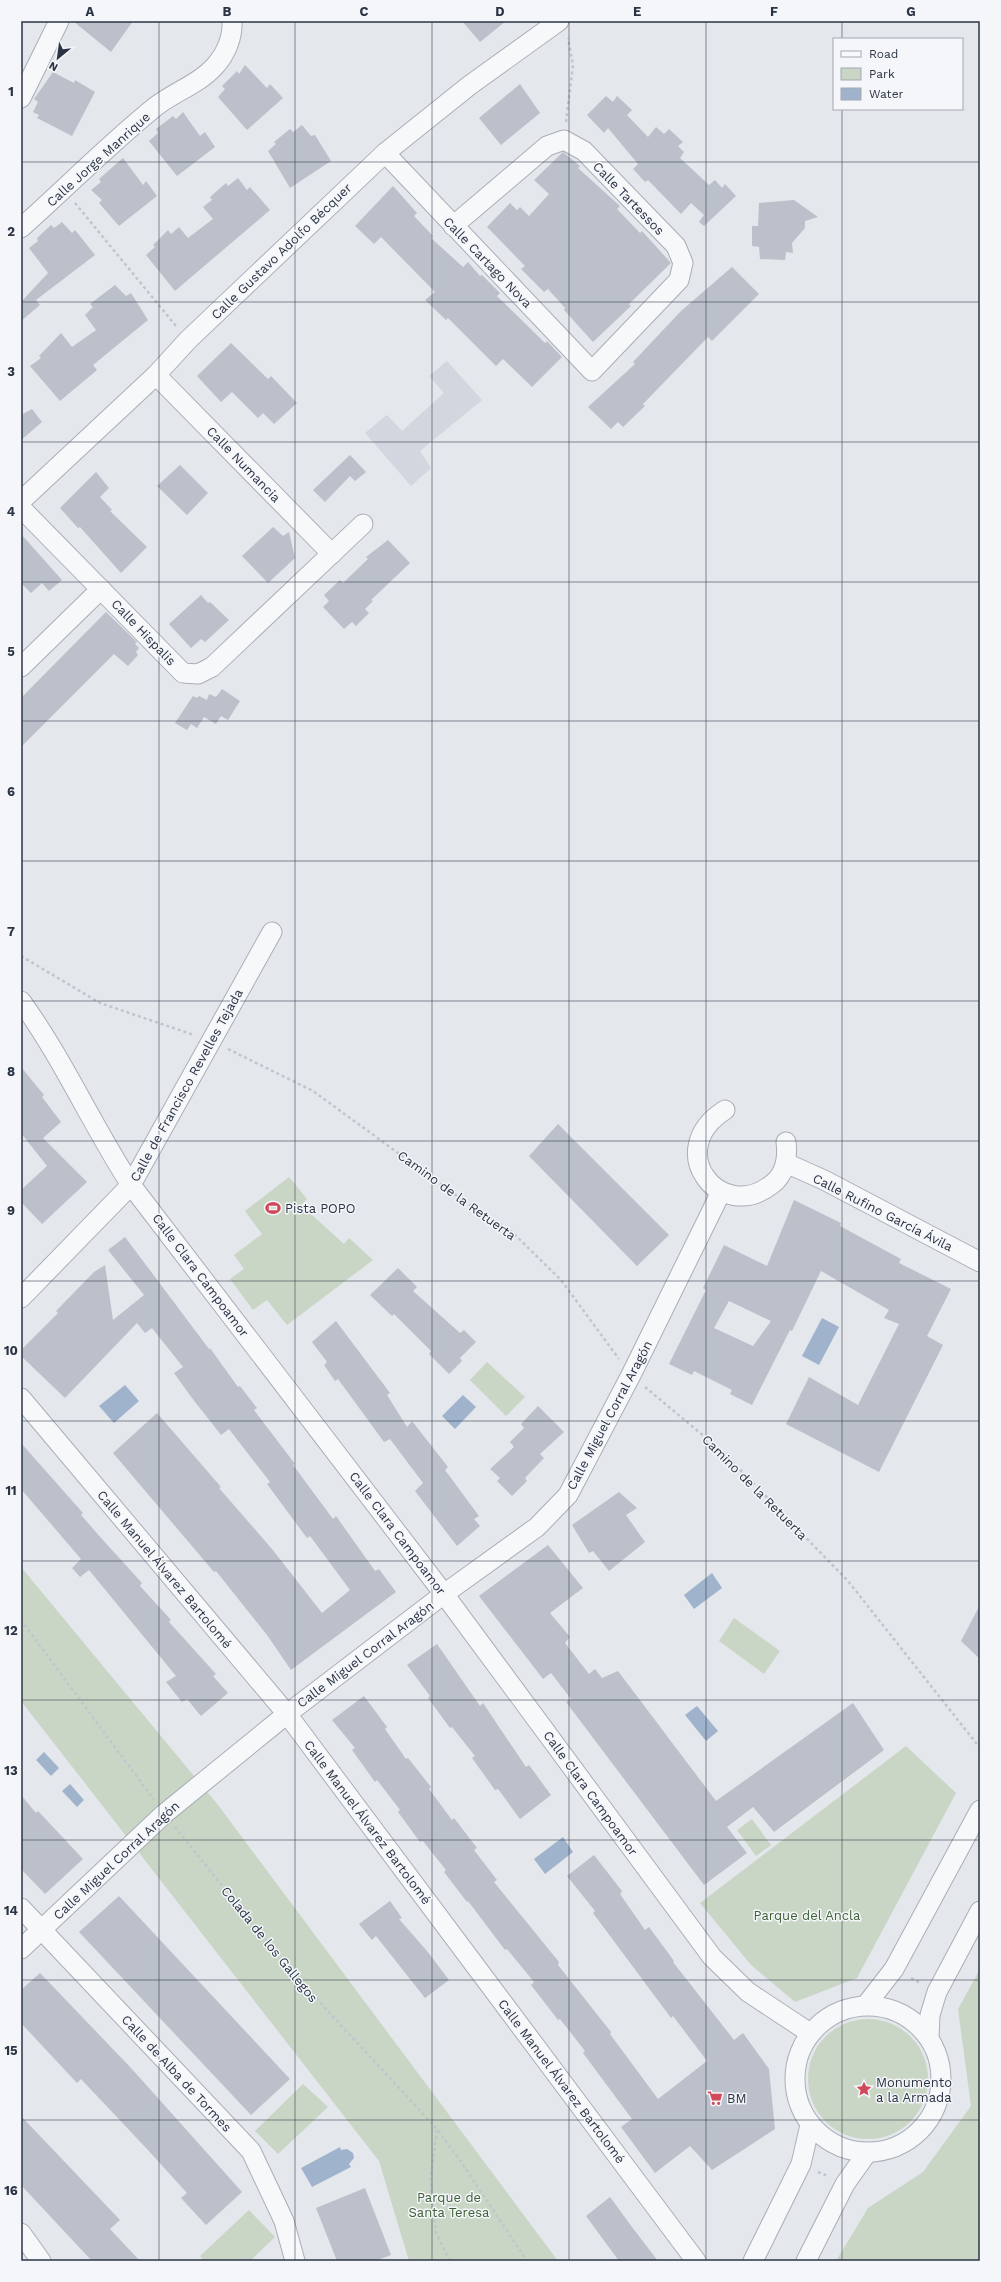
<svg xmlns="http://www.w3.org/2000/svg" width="1001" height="2282" font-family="'Work Sans',sans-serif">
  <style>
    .built { fill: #d2d6de }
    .green { fill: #c9d6c5 }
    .water { fill: #9fb4cc }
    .building { fill: #bbc0ca; fill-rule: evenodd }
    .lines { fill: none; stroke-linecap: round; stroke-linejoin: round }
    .street-casing { stroke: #a9aeb7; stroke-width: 21 }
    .path { stroke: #c2c5cb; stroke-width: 2.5; stroke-dasharray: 3 3; stroke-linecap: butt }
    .street { stroke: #f7f8fa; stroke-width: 19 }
    .grid { fill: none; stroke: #2b3445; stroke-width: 1; stroke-opacity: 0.55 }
    .labels { text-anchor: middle; stroke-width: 3; stroke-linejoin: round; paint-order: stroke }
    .street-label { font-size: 13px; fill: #2b3445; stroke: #f4f6f9 }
    .poi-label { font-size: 13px; fill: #2b3445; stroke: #f4f6f9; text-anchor: start }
    .park-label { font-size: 13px; fill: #3f6138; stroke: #f4f6f9 }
    .neatline { fill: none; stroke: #2b3445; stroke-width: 1.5 }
    .grid-label { font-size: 13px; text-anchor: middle; font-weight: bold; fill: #2b3445 }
  </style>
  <rect width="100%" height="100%" fill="#e4e7ec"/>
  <path class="built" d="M447,361L482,400L420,451L431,468L411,486L365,433L387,415L402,431L444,393L429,376Z"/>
  <g class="green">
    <path d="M289,1177L307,1199L301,1205L344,1244L349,1238L373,1260L287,1325L267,1300L253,1310L230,1279L244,1269L234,1255L262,1234L245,1211Z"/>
    <path d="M487,1362L525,1397L506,1416L470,1380Z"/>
    <path d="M21,1567L218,1805L558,2261H409L379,2161L21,1701Z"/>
    <path d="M734,1618L780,1651L764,1674L719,1641Z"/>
    <path d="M906,1746L956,1793L857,1978L795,2002L751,1965L700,1903Z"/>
    <path d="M752,1819L771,1845L756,1856L737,1830Z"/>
    <path d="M980,1969V2261H836L868,2208L923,2172L971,2106L958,2009Z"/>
    <circle cx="868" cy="2079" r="60"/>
    <path d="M303,2084L328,2107L278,2154L255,2131Z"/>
    <path d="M249,2210L275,2237L250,2261H204L200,2256Z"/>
  </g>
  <g class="water">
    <path d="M822,1318L839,1327L819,1365L802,1356Z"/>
    <path d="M125,1385L139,1401L114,1423L99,1406Z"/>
    <path d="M463,1395L476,1407L455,1429L442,1416Z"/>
    <path d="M712,1573L722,1588L694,1609L684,1595Z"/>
    <path d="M697,1706L718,1731L706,1741L685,1715Z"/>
    <path d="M44,1752L59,1768L51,1776L36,1760Z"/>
    <path d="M70,1784L84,1800L77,1807L62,1791Z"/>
    <path d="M563,1837L573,1852L545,1874L534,1859Z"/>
    <path d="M340,2147L341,2150L347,2149L353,2153L354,2158L349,2164L351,2167L312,2187L301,2168Z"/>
  </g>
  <g class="building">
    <path d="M73,21H133L111,52Z"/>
    <path d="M462,21H506L480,42Z"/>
    <path d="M245,65L267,88L270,84L283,98L247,130L218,97L225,89L222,86L237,71L239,74Z"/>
    <path d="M53,72L74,83L75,80L95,92L72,136L37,118L39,115L33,112L38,102L34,99Z"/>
    <path d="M520,84L540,113L501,145L479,118Z"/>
    <path d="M606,96L613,102L617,96L632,110L627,115L648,137L656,127L664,134L669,129L683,142L678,146L684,152L680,158L709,185L715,180L722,188L725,184L736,196L704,226L699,222L704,215L691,203L681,214L648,180L645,182L633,169L638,164L608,128L604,133L587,115Z"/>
    <path d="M183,112L200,136L205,132L215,147L177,176L149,141L158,133L156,129L173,116L176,119Z"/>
    <path d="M302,125L311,136L315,135L331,161L290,188L268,151L276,144L274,142L290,129L293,132Z"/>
    <path d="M563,152L580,166L578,168L620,206L617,209L640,233L642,231L671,263L629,304L631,306L593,342L564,310L565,308L548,289L544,292L521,269L525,266L487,227L510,203L517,210L520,207L529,216L549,194L534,180Z"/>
    <path d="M123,158L143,185L146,181L157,196L119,226L99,203L102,200L91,190L101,182L99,179Z"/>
    <path d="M238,178L247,190L250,187L270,210L175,291L146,255L155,247L153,245L168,230L171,234L179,227L188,238L213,219L203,207L212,200L210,197L226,183L228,186Z"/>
    <path d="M393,186L417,213L414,216L433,236L431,238L463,267L468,262L480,276L482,275L500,293L497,296L545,343L547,341L562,357L532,387L503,359L496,366L448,318L446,320L425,300L435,292L381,237L374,244L355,226Z"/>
    <path d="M794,200L818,217L805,221V228L792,243L793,253L786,252L785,260L760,259L759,247L752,246V226H758L759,203Z"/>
    <path d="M62,222L72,233L75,230L95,255L36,300L40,305L21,321V302L48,273L29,248L38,241L37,238L51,225L54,228Z"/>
    <path d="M732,267L759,294L712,341L708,337L643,404L645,406L623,427L618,422L611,429L588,407L635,364L633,362L681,311Z"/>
    <path d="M115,285L126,296L131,293L148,320L93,365L97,370L60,401L30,366L41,358L39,356L61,333L72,347L96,330L85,315L93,307L90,304Z"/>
    <path d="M231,343L268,379L271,376L297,403L274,424L263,413L258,418L232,392L221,402L197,376Z"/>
    <path d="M32,409L42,422L21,440V415Z"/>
    <path d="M350,455L366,472L355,481L350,476L325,502L313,490Z"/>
    <path d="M180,465L208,493L187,515L157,486Z"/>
    <path d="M96,472L109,488L100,497L112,510L110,511L147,547L121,573L80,527L78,528L60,508Z"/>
    <path d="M273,527L283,536L289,532L295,558L268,583L242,556Z"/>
    <path d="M21,534L62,580L49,591L42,583L31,593L21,583Z"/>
    <path d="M388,540L410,563L371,600L373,601L365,609L369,613L356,626L352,622L344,629L323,607L329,601L324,595L340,580L343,583L368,559L366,557Z"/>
    <path d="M201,595L208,603L210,602L229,620L205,642L201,639L191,648L169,624Z"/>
    <path d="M106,612L137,642L135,644L139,648L136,652L138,655L128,666L114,654L21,747V698Z"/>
    <path d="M222,689L240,701L228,720L221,716L216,724L204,717L197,728L191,724L187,730L175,723L193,696L197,698L199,696L207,700L209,694L216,697Z"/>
    <path d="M21,1067L44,1095L42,1097L61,1122L43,1138L87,1182L42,1224L21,1202V1190L47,1166L21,1133Z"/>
    <path d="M558,1124L669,1235L637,1266L529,1156Z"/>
    <path d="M794,1200L841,1223L840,1226L901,1259L899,1263L951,1289L927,1336L943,1345L879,1472L786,1424L809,1377L858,1405L899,1324L884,1318L889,1310L821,1271L792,1331L790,1330L752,1405L730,1394L732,1390L694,1371L692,1375L669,1364L706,1290L703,1288L724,1245L767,1266ZM729,1301L771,1321L753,1346L714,1328Z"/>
    <path d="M125,1237L209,1349L210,1348L238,1387L240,1386L257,1408L254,1410L295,1464L293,1465L333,1519L336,1516L375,1571L379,1569L396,1592L291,1670L267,1635L216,1571L214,1572L113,1453L157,1413L221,1487L219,1488L272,1549L322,1613L350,1590L310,1536L307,1538L267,1484L270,1482L229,1429L221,1435L192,1398L174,1373L183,1367L152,1328L145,1333L137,1323L65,1398L21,1356V1350L58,1313L56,1311L94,1272L105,1265L113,1320L144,1295L108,1250Z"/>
    <path d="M398,1268L417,1287L413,1291L460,1333L464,1330L476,1342L460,1358L462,1361L449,1374L429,1354L431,1351L394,1314L392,1316L370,1295Z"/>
    <path d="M336,1321L390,1393L387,1395L407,1427L412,1421L448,1467L445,1470L479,1516L474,1519L480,1526L457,1546L415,1491L423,1483L390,1439L384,1442L338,1379L335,1381L324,1365L327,1362L312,1342Z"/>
    <path d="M538,1406L564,1432L540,1454L544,1458L525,1478L527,1481L512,1496L497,1481L500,1478L490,1469L514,1447L510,1442L524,1428L521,1424Z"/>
    <path d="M21,1443L83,1513L81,1515L102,1539L142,1583L140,1586L171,1620L169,1622L216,1674L213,1676L228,1693L201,1716L187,1699L182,1702L166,1682L176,1676L89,1570L80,1577L72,1568L81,1559L21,1489Z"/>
    <path d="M619,1492L637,1508L626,1515L645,1542L609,1571L593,1551L589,1553L572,1525Z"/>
    <path d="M548,1545L583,1588L550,1613L570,1637L565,1643L589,1674L595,1669L602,1678L618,1671L716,1801L853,1703L884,1750L774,1832L753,1807L727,1827L747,1853L704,1885L566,1702L571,1699L551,1673L543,1679L479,1596Z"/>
    <path d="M980,1605V1659L961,1641Z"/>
    <path d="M437,1644L480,1706L483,1703L526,1767L529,1765L551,1795L520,1819L498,1789L495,1790L472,1758L475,1756L452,1727L450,1728L428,1698L430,1696L407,1665Z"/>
    <path d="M364,1696L387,1727L385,1729L406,1759L408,1758L431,1787L429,1789L452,1820L454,1818L477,1848L474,1850L497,1880L494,1882L559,1962L558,1965L611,2032L610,2034L658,2099L707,2061L673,2016L671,2018L593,1913L595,1911L567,1876L594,1855L622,1891L620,1894L645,1930L649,1927L674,1961L673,1962L734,2040L743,2033L769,2069L775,2129L712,2170L690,2146L655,2173L621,2127L632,2119L583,2053L585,2051L560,2019L558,2020L531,1985L534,1982L507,1949L505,1950L468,1901L467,1902L444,1872L446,1870L423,1841L420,1842L398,1812L400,1810L377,1780L375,1782L352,1750L355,1748L332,1720Z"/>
    <path d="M21,1795L36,1813L38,1811L83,1859L45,1894L21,1869Z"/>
    <path d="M119,1896L290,2079L251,2115L79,1932Z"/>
    <path d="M390,1901L402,1918L399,1919L427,1951L449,1980L425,1998L376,1936L372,1940L359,1924Z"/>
    <path d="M40,1973L131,2068L242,2192L206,2225L181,2198L187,2193L147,2149L81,2079L77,2083L21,2023V1990Z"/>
    <path d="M21,2116L120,2220L110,2229L140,2261H92L21,2185Z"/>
    <path d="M365,2188L391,2255L375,2261H337L316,2208Z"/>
    <path d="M610,2197L632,2227L658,2261H619L586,2216Z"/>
  </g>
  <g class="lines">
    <g class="street-casing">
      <g id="street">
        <path d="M21,98L59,21"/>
        <path d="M385,153L592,371L679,280L683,263L676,246L584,151L564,140L547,146L453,226"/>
        <path d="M21,228C66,188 108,145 155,107C174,92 199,84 215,66C226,54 233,37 232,21"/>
        <path d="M156,375L332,554"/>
        <path d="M21,501L156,375L188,340L385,153L470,85L559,21"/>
        <path d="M21,508L183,673L198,674L212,667L363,524"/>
        <path d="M21,667L101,589"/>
        <path d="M21,1001C63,1059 92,1125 131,1185L444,1594L712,1957L748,1992L810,2033"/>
        <path d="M725,1110C662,1150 720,1224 771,1185C785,1175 788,1158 786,1142"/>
        <path d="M786,1163L824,1180L980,1262"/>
        <path d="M21,1298L131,1185L272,932"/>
        <path d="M21,1398L287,1714L696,2261"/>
        <path d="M21,1908L251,2151L284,2221L295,2261"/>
        <path d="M21,1949L164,1814L287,1714L444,1594L537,1527L568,1495L631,1375L721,1192"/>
        <path d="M866,2005L894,1969L980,1810"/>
        <circle cx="868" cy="2079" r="73"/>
        <path d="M929,2038L930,2015L937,1992L980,1911"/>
        <path d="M21,2233L41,2261"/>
        <path d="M753,2261L801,2164L810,2125"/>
        <path d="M806,2261L845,2184L867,2153"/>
      </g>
    </g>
    <g class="path">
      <path d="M566,122L573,65L568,38"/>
      <path d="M75,203L176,326"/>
      <path d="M21,956L100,1003L194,1035"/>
      <path d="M228,1049L313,1091L464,1201L512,1232L561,1280L619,1359"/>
      <path d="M645,1387L723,1452L848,1581L980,1748"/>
      <path d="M21,1620L154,1800"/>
      <path d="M175,1827L290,1970L437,2129L466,2169L527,2261"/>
      <path d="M911,1978L920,1983"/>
      <path d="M437,2130L430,2181L436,2233L450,2261"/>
      <path d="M818,2172L828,2176"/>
    </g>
    <use href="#street" class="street"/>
  </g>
  <path class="grid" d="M159,21V2261M295,21V2261M432,21V2261M569,21V2261M706,21V2261M842,21V39M842,109V2261M21,162H980M21,302H980M21,442H980M21,582H980M21,721H980M21,861H980M21,1001H980M21,1141H980M21,1281H980M21,1421H980M21,1561H980M21,1700H980M21,1840H980M21,1980H980M21,2120H980"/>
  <defs>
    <g id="stadium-bare" transform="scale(1.2)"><path d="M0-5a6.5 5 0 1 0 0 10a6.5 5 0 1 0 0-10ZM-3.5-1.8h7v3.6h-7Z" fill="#d1495b" stroke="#f4f6f9" stroke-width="2.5" paint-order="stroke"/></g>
    <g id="sight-bare" transform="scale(1.2)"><path d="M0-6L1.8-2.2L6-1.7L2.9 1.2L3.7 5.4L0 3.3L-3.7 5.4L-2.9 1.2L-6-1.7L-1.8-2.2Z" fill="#d1495b" stroke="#f4f6f9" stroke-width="2.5" paint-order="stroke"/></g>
    <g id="supermarket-bare" transform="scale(1.2)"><path d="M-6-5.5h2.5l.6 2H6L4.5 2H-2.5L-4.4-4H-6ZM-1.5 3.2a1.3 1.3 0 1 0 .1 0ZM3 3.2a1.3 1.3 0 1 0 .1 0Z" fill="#d1495b" stroke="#f4f6f9" stroke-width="2.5" paint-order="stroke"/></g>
  </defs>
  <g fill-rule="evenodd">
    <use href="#stadium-bare" x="273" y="1208"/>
    <use href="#sight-bare" x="864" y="2089"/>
    <use href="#supermarket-bare" x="715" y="2098"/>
  </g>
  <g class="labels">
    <g class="street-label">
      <text transform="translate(98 159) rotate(-42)" y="5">Calle Jorge Manrique</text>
      <text transform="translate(629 198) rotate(46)" y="5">Calle Tartessos</text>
      <text transform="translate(281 251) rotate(-44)" y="5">Calle Gustavo Adolfo Bécquer</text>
      <text transform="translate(488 262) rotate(46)" y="5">Calle Cartago Nova</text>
      <text transform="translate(244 464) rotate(46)" y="5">Calle Numancia</text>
      <text transform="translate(144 632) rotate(46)" y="5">Calle Hispalis</text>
      <text transform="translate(186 1085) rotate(-61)" y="5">Calle de Francisco Revelles Tejada</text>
      <text transform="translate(457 1195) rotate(36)" y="5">Camino de la Retuerta</text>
      <text transform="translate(883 1212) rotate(27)" y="5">Calle Rufino García Ávila</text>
      <text transform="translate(201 1275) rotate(53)" y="5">Calle Clara Campoamor</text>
      <text transform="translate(609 1415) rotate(-62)" y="5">Calle Miguel Corral Aragón</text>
      <text transform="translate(755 1487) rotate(45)" y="5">Camino de la Retuerta</text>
      <text transform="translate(398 1533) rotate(53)" y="5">Calle Clara Campoamor</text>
      <text transform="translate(165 1569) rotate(50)" y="5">Calle Manuel Álvarez Bartolomé</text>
      <text transform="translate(365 1654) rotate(-37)" y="5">Calle Miguel Corral Aragón</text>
      <text transform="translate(591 1793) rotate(54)" y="5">Calle Clara Campoamor</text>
      <text transform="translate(368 1822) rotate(53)" y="5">Calle Manuel Álvarez Bartolomé</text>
      <text transform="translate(116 1860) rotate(-43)" y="5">Calle Miguel Corral Aragón</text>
      <text transform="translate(270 1944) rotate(51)" y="5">Colada de los Gallegos</text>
      <text transform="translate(177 2073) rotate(47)" y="5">Calle de Alba de Tormes</text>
      <text transform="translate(562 2081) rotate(53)" y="5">Calle Manuel Álvarez Bartolomé</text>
    </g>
    <g class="poi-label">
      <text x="285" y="1213">Pista POPO</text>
      <text x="876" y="2087">Monumento<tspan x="876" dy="15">a la Armada</tspan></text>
      <text x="727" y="2103">BM</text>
    </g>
    <g class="park-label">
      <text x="807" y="1920">Parque del Ancla</text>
      <text x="449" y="2202">Parque de<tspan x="449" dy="15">Santa Teresa</tspan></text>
    </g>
  </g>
  <rect width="1001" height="2282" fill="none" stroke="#f4f6f9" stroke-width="44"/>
  <rect x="833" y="38" width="130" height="72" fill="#f4f6f9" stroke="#a4a8b1"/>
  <rect x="841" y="51" width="20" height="6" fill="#f7f8fa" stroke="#a4a8b1"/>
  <text x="869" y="58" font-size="12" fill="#2b3445">Road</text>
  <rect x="841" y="68" width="20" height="12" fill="#c9d6c5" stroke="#a4a8b1"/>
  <text x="869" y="78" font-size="12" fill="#2b3445">Park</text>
  <rect x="841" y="88" width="20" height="12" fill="#9fb4cc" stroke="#a4a8b1"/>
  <text x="869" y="98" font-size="12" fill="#2b3445">Water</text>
  <g transform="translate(58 58) rotate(209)" stroke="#f4f6f9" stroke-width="3" paint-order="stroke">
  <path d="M0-3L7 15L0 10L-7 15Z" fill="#2b3445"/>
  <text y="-6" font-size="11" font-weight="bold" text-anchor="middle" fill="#2b3445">N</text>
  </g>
  <rect x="22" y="22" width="957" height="2238" class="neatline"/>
  <g class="grid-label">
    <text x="90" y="16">A</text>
    <text x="227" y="16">B</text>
    <text x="364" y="16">C</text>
    <text x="500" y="16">D</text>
    <text x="637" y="16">E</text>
    <text x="774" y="16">F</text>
    <text x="911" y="16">G</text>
    <text x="11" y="96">1</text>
    <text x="11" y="236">2</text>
    <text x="11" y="376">3</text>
    <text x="11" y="516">4</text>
    <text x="11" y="656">5</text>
    <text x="11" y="796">6</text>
    <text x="11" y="936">7</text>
    <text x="11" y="1076">8</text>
    <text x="11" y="1215">9</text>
    <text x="11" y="1355">10</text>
    <text x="11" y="1495">11</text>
    <text x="11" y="1635">12</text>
    <text x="11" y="1775">13</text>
    <text x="11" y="1915">14</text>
    <text x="11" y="2055">15</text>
    <text x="11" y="2195">16</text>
  </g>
</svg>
